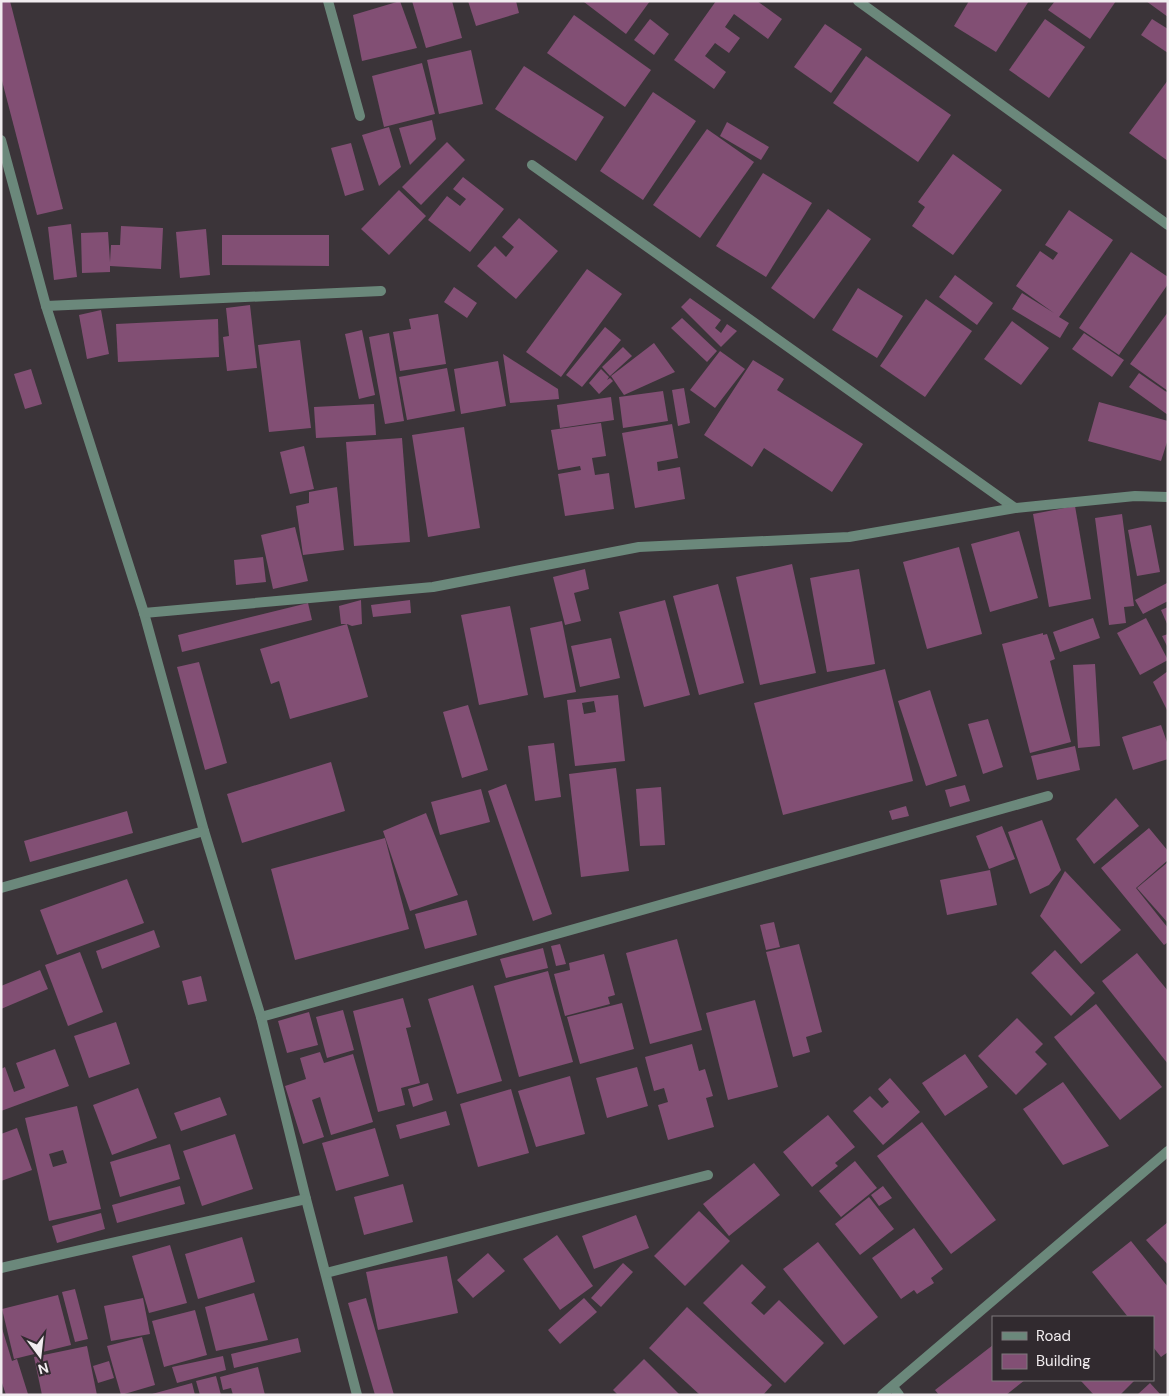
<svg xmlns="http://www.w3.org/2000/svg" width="1169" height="1396" font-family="'DM Sans',sans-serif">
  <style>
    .building { fill: #824f74; fill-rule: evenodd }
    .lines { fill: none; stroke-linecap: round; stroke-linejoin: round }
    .street { stroke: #6b887b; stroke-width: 10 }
  </style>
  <rect width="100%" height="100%" fill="#3b3439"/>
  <g class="building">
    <path d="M1,1H10L63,209L37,215L1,77Z"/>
    <path d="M400,1L417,48L362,61L353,15Z"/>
    <path d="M412,1H452L462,38L426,48Z"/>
    <path d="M468,1H516L519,13L476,26Z"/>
    <path d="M585,1H650L626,34L584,2Z"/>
    <path d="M716,1H757L782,19L768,39L734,14L725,27L740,38L729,53L715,43L705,56L726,72L714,89L674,60Z"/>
    <path d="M969,1H1029L996,52L954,26Z"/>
    <path d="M1055,1H1116L1090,39L1048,10Z"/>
    <path d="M1146,1H1168V17Z"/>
    <path d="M574,15L651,70L625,107L547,53Z"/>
    <path d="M650,19L669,34L654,55L634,40Z"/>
    <path d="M1045,19L1085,47L1049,98L1009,70Z"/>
    <path d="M1152,19L1168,29V53L1141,35Z"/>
    <path d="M825,24L862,49L831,93L794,67Z"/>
    <path d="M471,50L483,104L439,114L427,60Z"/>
    <path d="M866,56L951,115L918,162L833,103Z"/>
    <path d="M422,63L435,114L384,127L372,76Z"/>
    <path d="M524,66L604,117L576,161L495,109Z"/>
    <path d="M1168,80V161L1129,133Z"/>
    <path d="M653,92L696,121L643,200L600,171Z"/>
    <path d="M432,120L436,139L410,165L399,128Z"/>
    <path d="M727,122L769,147L761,160L720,136Z"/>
    <path d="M389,127L401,167L379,186L362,135Z"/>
    <path d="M707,129L754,162L700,238L653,205Z"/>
    <path d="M447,142L465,160L421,205L402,187Z"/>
    <path d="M351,143L364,190L345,196L331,148Z"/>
    <path d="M953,154L1002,190L953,255L912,226L925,207L918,202Z"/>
    <path d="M763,173L812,203L766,277L716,246Z"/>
    <path d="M463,177L504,209L470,252L428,220L447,196L460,206L466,199L453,189Z"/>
    <path d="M399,190L426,216L389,255L361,229Z"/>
    <path d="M828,209L871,239L814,319L771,288Z"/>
    <path d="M1069,210L1113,240L1059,317L1069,323L1060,338L1012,309L1022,293L1054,313L1016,286L1040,251L1053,260L1058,253L1045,245Z"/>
    <path d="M519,218L558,251L516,299L477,266L495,246L506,257L514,247L502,237Z"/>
    <path d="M71,224L77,277L54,280L48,227Z"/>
    <path d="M121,226L163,228L161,269L110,266V272L82,273L81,233L108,232L110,262L111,245H120Z"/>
    <path d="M206,229L210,275L180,278L176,232Z"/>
    <path d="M222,235H329V266L222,265Z"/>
    <path d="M1131,252L1168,277V284L1119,355L1079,328Z"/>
    <path d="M587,269L622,294L561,377L526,352Z"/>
    <path d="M955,275L993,303L977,325L939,297Z"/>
    <path d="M454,287L477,303L467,318L444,302Z"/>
    <path d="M858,288L903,316L877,358L832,330Z"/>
    <path d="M690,298L721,320L715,328L721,333L727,324L737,331L721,347L681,307Z"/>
    <path d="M926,299L972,331L925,397L880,366Z"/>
    <path d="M250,305L257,368L227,371L223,337L229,336L226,308Z"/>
    <path d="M101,310L109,354L87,359L79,315Z"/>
    <path d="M1168,312V391L1130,364Z"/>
    <path d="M438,314L446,364L400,371L393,332L411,329L409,319Z"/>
    <path d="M682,318L717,351L707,362L671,328Z"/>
    <path d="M218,319L219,357L118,362L116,324Z"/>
    <path d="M1012,321L1049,348L1021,385L984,359Z"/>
    <path d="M605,327L621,340L582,387L566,375Z"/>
    <path d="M362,330L375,395L359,399L345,334Z"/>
    <path d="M389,333L404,421L385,424L369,337Z"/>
    <path d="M1084,333L1124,360L1112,377L1072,349Z"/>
    <path d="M300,340L311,428L269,432L258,345Z"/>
    <path d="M654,343L675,372L624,395L611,376Z"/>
    <path d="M623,347L632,356L610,376L602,367Z"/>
    <path d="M720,351L745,369L715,408L690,390Z"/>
    <path d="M503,354L558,389L559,399L510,403Z"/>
    <path d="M753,360L784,379L777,390L863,444L832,492L764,448L752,467L704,435Z"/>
    <path d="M498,361L506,406L461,414L454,369Z"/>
    <path d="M447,368L455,411L407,420L399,377Z"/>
    <path d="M31,369L42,404L25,409L14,374Z"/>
    <path d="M601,369L609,377L607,380L610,378L613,381L599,394L589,383Z"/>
    <path d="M1139,373L1168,393V415L1129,387Z"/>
    <path d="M684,388L690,423L678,426L672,390Z"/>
    <path d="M663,391L668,421L623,428L619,397Z"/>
    <path d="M611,397L614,420L560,428L557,405Z"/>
    <path d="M1099,402L1168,421V439L1161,461L1088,441Z"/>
    <path d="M374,404L376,435L316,438L314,407Z"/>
    <path d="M601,423L606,456L592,458L595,475L609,473L614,509L565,516L558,474L581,470L580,466L558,470L551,430Z"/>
    <path d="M672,424L678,458L657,462L658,471L680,467L685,499L635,508L622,433Z"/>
    <path d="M464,427L480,528L428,537L412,435Z"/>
    <path d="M402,438L410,542L354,546L346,442Z"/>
    <path d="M304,446L314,489L290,494L280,452Z"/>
    <path d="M337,487L344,550L303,555L296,506L309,503V492Z"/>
    <path d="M1075,506L1091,599L1049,607L1033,514Z"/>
    <path d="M1122,514L1134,606L1124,607L1126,623L1109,625L1095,518Z"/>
    <path d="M1151,525L1160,572L1137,576L1128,530Z"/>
    <path d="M295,527L308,581L273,589L261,535Z"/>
    <path d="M1019,531L1038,598L990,612L971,544Z"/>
    <path d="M959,547L982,634L927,649L903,562Z"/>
    <path d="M263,557L266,582L236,585L234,560Z"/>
    <path d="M792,564L816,673L760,685L736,577Z"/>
    <path d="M585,569L589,589L574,593L581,621L565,625L553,577Z"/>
    <path d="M859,569L875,664L827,672L810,578Z"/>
    <path d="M1167,583L1168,601L1143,614L1135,600Z"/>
    <path d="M718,584L744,683L699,695L673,596Z"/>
    <path d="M361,600L362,624L352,626L347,624H341L339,606Z"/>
    <path d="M410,600L411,613L373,617L371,605Z"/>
    <path d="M665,600L690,695L644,707L619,612Z"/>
    <path d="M308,603L312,620L182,652L178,635Z"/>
    <path d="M510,606L528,695L479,705L461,615Z"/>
    <path d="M1168,607V626L1161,610Z"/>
    <path d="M1093,618L1100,638L1060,652L1053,632Z"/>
    <path d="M1146,618L1168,660L1140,675L1117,633Z"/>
    <path d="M562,621L576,692L544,698L530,628Z"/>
    <path d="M347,624L368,697L290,719L279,681L271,684L260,649Z"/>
    <path d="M1043,633V635L1047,634L1055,659L1050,661L1071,742L1030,753L1002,644Z"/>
    <path d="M1168,634V648L1162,636Z"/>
    <path d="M611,638L620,678L580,687L571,646Z"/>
    <path d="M199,662L227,763L205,770L177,667Z"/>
    <path d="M1095,664L1100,746L1078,748L1073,665Z"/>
    <path d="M885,669L913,781L783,815L754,703Z"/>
    <path d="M1168,671V712L1153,682Z"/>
    <path d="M930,690L957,776L926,786L898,701Z"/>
    <path d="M618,695L625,761L575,766L567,700ZM594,701L596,712L584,714L582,703Z"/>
    <path d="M468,705L488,770L462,778L443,712Z"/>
    <path d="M988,719L1003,767L983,774L968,724Z"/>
    <path d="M1161,725L1168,745V759L1133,770L1122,737Z"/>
    <path d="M554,743L561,797L535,801L528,746Z"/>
    <path d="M1075,746L1080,770L1037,780L1031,756Z"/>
    <path d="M331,762L345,811L242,843L227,794Z"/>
    <path d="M616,768L629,871L581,877L569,774Z"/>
    <path d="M506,784L552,914L533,921L488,791Z"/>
    <path d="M965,785L970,801L950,807L945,790Z"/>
    <path d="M661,787L665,845L640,846L636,789Z"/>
    <path d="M481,789L490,822L440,835L431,802Z"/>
    <path d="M1116,798L1139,826L1094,864L1076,839Z"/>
    <path d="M906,806L909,816L892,820L889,811Z"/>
    <path d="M127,811L133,833L30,862L24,841Z"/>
    <path d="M426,813L458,895L410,911L383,831Z"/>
    <path d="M1042,820L1061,870L1049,885L1030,894L1008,832Z"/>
    <path d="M1002,826L1015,859L989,869L976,836Z"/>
    <path d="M1149,828L1168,851V860L1136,888L1168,928V942L1164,945L1101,868Z"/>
    <path d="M385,838L409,929L295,960L271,869Z"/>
    <path d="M1168,862V923L1137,888Z"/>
    <path d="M990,870L997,905L947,915L940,880Z"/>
    <path d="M1065,871L1121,930L1081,964L1040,916Z"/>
    <path d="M127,879L144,923L57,955L40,910Z"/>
    <path d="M467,900L477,935L425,949L415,914Z"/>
    <path d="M774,922L780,947L766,950L760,925Z"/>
    <path d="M154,930L160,947L102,969L96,951Z"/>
    <path d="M677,939L702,1030L650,1044L626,953Z"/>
    <path d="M560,944L566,964L556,966L551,946Z"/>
    <path d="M799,944L822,1032L806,1037L810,1052L793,1057L766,952Z"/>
    <path d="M543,948L548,968L506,978L500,959Z"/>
    <path d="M1055,950L1095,993L1071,1016L1031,973Z"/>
    <path d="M80,952L103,1012L68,1026L45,965Z"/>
    <path d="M1137,953L1168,991V1064L1102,981Z"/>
    <path d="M604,954L615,995L608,997L610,1004L565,1016L554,974L570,970L569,963Z"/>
    <path d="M40,970L48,989L1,1009V986Z"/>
    <path d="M548,971L573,1062L519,1077L494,986Z"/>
    <path d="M201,976L207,1001L188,1005L182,981Z"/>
    <path d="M473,985L502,1081L457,1094L428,999Z"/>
    <path d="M403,998L411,1027L406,1028L420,1083L401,1088L405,1105L378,1112L353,1011Z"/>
    <path d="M755,1000L778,1087L728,1100L706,1013Z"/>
    <path d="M622,1003L634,1049L580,1064L567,1017Z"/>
    <path d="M1096,1004L1162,1087L1120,1120L1054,1037Z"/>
    <path d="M343,1010L354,1050L327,1058L316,1017Z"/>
    <path d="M309,1012L318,1045L287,1053L278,1021Z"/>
    <path d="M1017,1018L1043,1044L1035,1052L1047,1064L1016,1095L978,1056Z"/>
    <path d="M116,1022L130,1064L89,1078L74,1036Z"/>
    <path d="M692,1044L699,1071L705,1069L713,1096L706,1098L714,1127L668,1140L658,1105L668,1102L664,1088L654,1091L645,1057Z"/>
    <path d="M55,1049L69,1086L1,1111V1069L5,1067L14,1092L25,1088L16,1063Z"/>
    <path d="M320,1052L324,1063L353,1054L373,1122L331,1135L320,1097L312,1100L324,1137L303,1144L285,1086L306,1079L300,1058Z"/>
    <path d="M965,1054L988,1087L945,1116L922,1083Z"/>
    <path d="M637,1067L648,1106L607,1118L596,1078Z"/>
    <path d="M570,1076L585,1134L536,1147L518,1091Z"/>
    <path d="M890,1078L920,1112L883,1145L853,1111L870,1096L882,1108L889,1102L878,1089Z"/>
    <path d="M1063,1082L1109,1146L1063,1165L1023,1109Z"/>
    <path d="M428,1083L433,1100L413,1107L408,1089Z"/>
    <path d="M138,1088L157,1138L112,1155L93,1105Z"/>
    <path d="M511,1089L529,1153L478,1167L460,1104Z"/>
    <path d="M220,1097L227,1115L181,1131L174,1113Z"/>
    <path d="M77,1106L101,1209L49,1221L25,1118ZM63,1150L67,1163L53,1167L49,1154Z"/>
    <path d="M446,1111L450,1125L400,1139L396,1125Z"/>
    <path d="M828,1115L855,1147L835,1163L838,1166L812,1187L783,1152Z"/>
    <path d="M922,1122L996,1220L951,1254L877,1156Z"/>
    <path d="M17,1128L32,1170L1,1181V1134Z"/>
    <path d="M375,1128L389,1176L336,1191L322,1143Z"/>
    <path d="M235,1134L253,1189L202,1206L183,1151Z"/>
    <path d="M170,1144L180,1179L120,1197L110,1162Z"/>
    <path d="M855,1161L877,1188L841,1217L819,1191Z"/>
    <path d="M754,1163L780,1195L729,1236L703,1204Z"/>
    <path d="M403,1184L413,1222L364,1235L354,1197Z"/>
    <path d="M180,1186L185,1204L117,1223L112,1205Z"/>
    <path d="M883,1186L892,1198L879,1206L871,1195Z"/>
    <path d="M869,1197L894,1229L860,1255L835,1224Z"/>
    <path d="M699,1211L730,1241L685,1286L654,1256Z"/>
    <path d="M101,1213L105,1229L57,1243L52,1226Z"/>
    <path d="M636,1215L649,1248L594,1269L582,1236Z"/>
    <path d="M1168,1222V1265L1146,1240Z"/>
    <path d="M914,1228L943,1269L931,1278L934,1283L917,1294L914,1290L901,1299L872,1258Z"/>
    <path d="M557,1235L593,1286L560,1310L523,1259Z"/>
    <path d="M242,1237L255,1282L198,1299L185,1254Z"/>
    <path d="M1131,1241L1168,1287V1352L1161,1357L1153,1347V1317H1128L1092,1272Z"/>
    <path d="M818,1242L878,1317L844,1345L783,1269Z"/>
    <path d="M170,1245L187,1303L149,1313L132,1256Z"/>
    <path d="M488,1253L505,1271L473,1298L457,1280Z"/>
    <path d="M447,1256L458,1313L378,1330L366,1272Z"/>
    <path d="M623,1263L633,1272L601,1307L591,1298Z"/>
    <path d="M742,1264L766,1287L751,1303L764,1315L779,1300L824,1343L785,1383L703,1303Z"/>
    <path d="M75,1289L88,1339L75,1342L62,1292Z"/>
    <path d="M254,1293L268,1340L216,1351L205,1307Z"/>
    <path d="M58,1295L71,1345L14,1359L2,1309Z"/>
    <path d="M143,1298L150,1334L111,1341L104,1306Z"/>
    <path d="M366,1298L394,1395H375L348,1303Z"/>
    <path d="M584,1298L597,1312L560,1344L548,1330Z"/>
    <path d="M687,1307L772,1385L763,1395H700L649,1348Z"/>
    <path d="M195,1310L207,1355L164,1367L152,1321Z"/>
    <path d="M1,1325L12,1361L17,1359L28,1394L6,1395L1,1380Z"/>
    <path d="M142,1337L155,1385L121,1395L107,1346Z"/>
    <path d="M298,1338L301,1352L234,1368L231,1354Z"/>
    <path d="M993,1345V1380H1025L1006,1395H939L935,1390Z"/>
    <path d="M87,1346L97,1395H42L34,1357Z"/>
    <path d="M223,1356L226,1370L177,1383L172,1367Z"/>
    <path d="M644,1359L680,1395H618L613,1390Z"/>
    <path d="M109,1361L114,1378L98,1383L93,1366Z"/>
    <path d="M258,1367L265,1395H233L231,1388L223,1390L220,1377Z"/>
    <path d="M216,1376L221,1395H200L196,1381Z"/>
    <path d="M1082,1380H1135L1120,1395H1094L1081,1381Z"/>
    <path d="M192,1383L195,1395H152V1394Z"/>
    <path d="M1150,1383L1161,1395H1137Z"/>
  </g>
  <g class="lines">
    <g class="street">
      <path d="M328,1L360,116"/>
      <path d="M858,1L1168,225"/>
      <path d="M1,140L46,306L144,613L204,831L261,1017L306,1199L357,1395"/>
      <path d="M532,165L1015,508"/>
      <path d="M46,306L381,291"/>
      <path d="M144,613L433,587L639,547L849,537L1015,508L1135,496L1168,497"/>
      <path d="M1,888L204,831"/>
      <path d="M261,1017L1048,796"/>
      <path d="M1,1268L306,1199"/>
      <path d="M326,1273L708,1175"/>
      <path d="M893,1387L899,1395"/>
      <path d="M882,1395L1168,1151"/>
    </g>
  </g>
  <rect width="1169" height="1396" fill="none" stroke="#f1ecef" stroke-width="5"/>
  <rect x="992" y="1316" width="162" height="65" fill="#312a2f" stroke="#7e787c"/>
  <rect x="1002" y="1332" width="25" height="8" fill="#6b887b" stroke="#7e787c"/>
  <text x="1036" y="1341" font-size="15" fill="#f1ecef">Road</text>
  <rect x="1002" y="1354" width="25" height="15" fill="#824f74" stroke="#7e787c"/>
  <text x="1036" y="1366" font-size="15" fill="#f1ecef">Building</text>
  <g transform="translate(40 1356) rotate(165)" stroke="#312a2f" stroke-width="4" paint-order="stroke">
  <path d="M0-4L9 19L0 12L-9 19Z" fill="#f1ecef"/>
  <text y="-8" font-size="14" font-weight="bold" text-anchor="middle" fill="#f1ecef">N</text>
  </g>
</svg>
